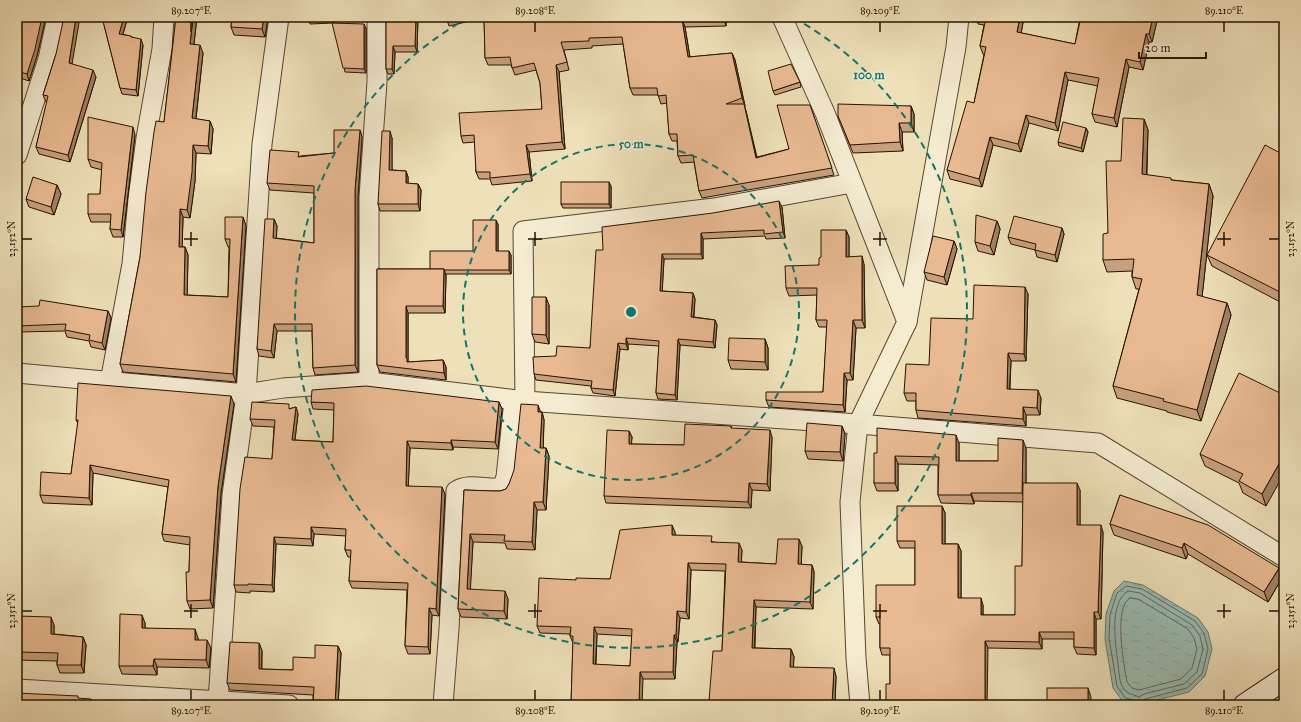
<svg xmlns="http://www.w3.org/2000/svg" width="1301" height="722" font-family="'IM FELL Great Primer',serif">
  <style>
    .water { fill: url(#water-ripples); stroke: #6b786c }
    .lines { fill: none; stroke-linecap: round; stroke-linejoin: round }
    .shore { stroke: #5f685a; stroke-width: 1 }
    .street-casing { stroke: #56462e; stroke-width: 21 }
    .secondary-casing { stroke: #241300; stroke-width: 24 }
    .street { stroke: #f4ebd1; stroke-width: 19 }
    .secondary { stroke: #f4ebd1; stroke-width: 22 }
    .wall { fill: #c8a07e; stroke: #241300; fill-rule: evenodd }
    .shaded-wall { fill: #a38266; stroke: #241300 }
    .building { fill: #e9ba92; stroke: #241300; fill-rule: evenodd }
    .ticks { fill: none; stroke: #241300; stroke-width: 1.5 }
    .ring { fill: none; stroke: #0f766e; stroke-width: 2; stroke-dasharray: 7 5 }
    .centre { fill: #0f766e; stroke: #f4ebd1; stroke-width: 2 }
    .ring-label { font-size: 12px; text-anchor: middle; font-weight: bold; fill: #0f766e; stroke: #f4ebd1; stroke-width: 3; stroke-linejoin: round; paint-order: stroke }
    .neatline { fill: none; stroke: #241300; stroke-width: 1.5 }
    .ticks-label { font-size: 10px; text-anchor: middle; fill: #241300 }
  </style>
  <defs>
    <pattern id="water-ripples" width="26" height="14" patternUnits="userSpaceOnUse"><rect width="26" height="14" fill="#9abcb4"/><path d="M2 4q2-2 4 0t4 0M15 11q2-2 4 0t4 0" fill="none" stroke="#85a199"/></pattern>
  </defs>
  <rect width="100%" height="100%" fill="#eee0b8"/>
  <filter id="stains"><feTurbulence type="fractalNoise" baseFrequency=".005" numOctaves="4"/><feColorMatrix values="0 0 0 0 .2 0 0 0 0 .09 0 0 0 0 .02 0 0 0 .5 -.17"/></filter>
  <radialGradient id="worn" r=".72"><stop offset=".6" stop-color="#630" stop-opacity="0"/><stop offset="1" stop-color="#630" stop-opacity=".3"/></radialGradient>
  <path class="water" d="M1124,581L1143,585L1198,618L1208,632L1212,649L1205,676L1189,692L1145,703H1124L1113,688L1105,639L1106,614L1114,591Z"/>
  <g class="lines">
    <g class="shore">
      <path d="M1128,591L1140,593L1192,625L1200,636L1203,649L1197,672L1184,684L1144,694L1139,697C1131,693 1127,695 1122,686C1119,680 1119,671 1118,664C1116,646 1108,603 1128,591Z"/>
      <path d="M1130,598L1138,599L1188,629L1194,638L1197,649L1192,668L1181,679L1139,690L1132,688L1127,682C1124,666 1113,606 1130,598Z"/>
      <path d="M1136,705L1134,700L1125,698L1117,686L1109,638L1110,615L1117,593L1126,586L1142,589L1195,621L1204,633L1208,649L1202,674L1187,688L1145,699L1143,702L1142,705"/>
    </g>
    <g class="street-casing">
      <g id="street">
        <path d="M782,17L825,113L907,322L858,424L850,502L856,658L860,705"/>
        <path d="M17,155L48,59L57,17"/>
        <path d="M907,322L956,47L959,17"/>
        <path d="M17,373L246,394L283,388L369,382L525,401L858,424L1098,443L1284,557"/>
        <path d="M110,382L132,264L138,199L146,138L162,49L164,17"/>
        <path d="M369,382V197L377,82V17"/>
        <path d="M525,401L523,231L714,208L852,183"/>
        <path d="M17,689L289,705"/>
        <path d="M218,701L232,495L246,394L262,144L279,17"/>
        <path d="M443,705L449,629L456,491C470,482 486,490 502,488L506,477L514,400"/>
      </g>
    </g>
    <g class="secondary-casing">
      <path id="secondary" d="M1245,705L1284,679"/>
    </g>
    <use href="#street" class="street"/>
    <use href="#secondary" class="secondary"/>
  </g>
  <g class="wall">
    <path d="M17,17H46L37,56L29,81L17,77Z"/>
    <path d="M102,17H128L123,34L132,37L143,45L138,96L122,94L120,88Z"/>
    <path d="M176,17H197L194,44L203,53L196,119L210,121L213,129L211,154L196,153L195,181L190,218L183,217L182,247H185L188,255L187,295L228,297L229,247H228L225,239L243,217L246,226L236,382L123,372L120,364L140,257L164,122Z"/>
    <path d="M232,17H268L265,37L234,35L231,27Z"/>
    <path d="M334,17V23L366,28V73L345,72L333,23L310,24L308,19Z"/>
    <path d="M386,17H418L417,52H395L394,74H388L386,69Z"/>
    <path d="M446,17H477L470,21L449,26Z"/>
    <path d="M484,17H726V26L685,27L690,57L732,53L735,60L745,106H744L746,111L757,157L789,149L810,105L834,175L702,198L699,191L694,162L681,163L678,156L677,141H672L669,134L667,103L661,104L658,95H633L630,88L623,44L592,46V48L564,50L569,70L559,72L565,149L529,152L532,181L492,185L490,179H479L476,172L475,142L463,143L461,136L542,109L540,83L536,70L515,75L511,65H488L485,58Z"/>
    <path d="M976,17H1024L1021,33L1075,44L1080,18L1075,17H1158L1152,42H1149L1143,70L1129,67L1117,127L1095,122L1092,114L1098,86L1068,80L1058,131L1029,123L1021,152L993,145L982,187L950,179L947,170L974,103L984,55L983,54L980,46L984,25L978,24Z"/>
    <path d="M56,54L72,64L96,77L70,162L39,154L36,147L47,102H46L43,95Z"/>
    <path d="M800,82L801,87L775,95L773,91Z"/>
    <path d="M911,106L914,114V132H902L903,151L853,153L838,116Z"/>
    <path d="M1144,119L1148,130L1147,175L1172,180L1209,184L1213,196L1202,297L1227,303L1231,315L1201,421L1167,412V411L1117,398L1113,386L1139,289H1136L1132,277V271L1107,272L1103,260L1121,161Z"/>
    <path d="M1086,128L1088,132L1083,152L1059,146L1058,142Z"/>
    <path d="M360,130L362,137L358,197V372L315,375L313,368L312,331H277L274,358L259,356L257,349L274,219L277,226L276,238L314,243V193L270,190L267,183L300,156L334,153Z"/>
    <path d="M135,135L123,237H113L110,229L111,222H91L88,214L100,194L102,170L91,167L88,159Z"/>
    <path d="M392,138V170L406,171L408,177V184H418L421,190L420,211H380L378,204Z"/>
    <path d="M1284,155V304L1212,266L1207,255Z"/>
    <path d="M57,185L61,194L54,215L29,207L26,199Z"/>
    <path d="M611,186V208H563L561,204Z"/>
    <path d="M782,207L785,238L766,239L765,236L703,239V259H664L662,291L693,293L695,299L694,317L715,320L717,325L715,348L680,345L677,400L658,399L656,393L659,346L628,344V350L620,349L615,396L593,393L591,388V386L536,380L534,374L556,356L590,348L603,250Z"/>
    <path d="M997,221L1000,229L994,255L978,251L975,242Z"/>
    <path d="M498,224V251L511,255V274H446V276L445,313H408V362L443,360L446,367V380L380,372L377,365V269H430L473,251Z"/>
    <path d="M1062,228L1064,234L1057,262L1037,257L1035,250L1011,244L1008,237Z"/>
    <path d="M846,230L849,237V257L864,264L865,328H856L853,380H847L845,412L769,407L766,400L823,392L827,327H819L816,320L817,295L789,296L786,288L819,265L821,257Z"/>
    <path d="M954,241L957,249L947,285L927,280L924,272Z"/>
    <path d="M1028,294L1026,361H1011L1010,389L1041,398L1040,415H1026V426L918,418L916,410V401H907L904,393L929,365L973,319Z"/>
    <path d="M549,305V344L535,342L532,334Z"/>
    <path d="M17,307L108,311L111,318L105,350L91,347L89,341L67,337L65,331L17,332Z"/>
    <path d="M765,339L768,348V370L731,369L728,360Z"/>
    <path d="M1284,395L1266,506L1243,493L1239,483L1205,466L1200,454Z"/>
    <path d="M311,402H499L502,409L498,449L453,447V450L410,448L408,486L445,494L439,616L432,615L430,654H408L405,646L407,590L352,588L349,581L351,557H348L345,550L346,536L314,534L313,546L276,544L274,592L250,591V593L236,592L234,585L272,459L274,427L253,426L250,419L296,407L298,414L295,440L333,442L334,410L313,409Z"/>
    <path d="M234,404L221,493L213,608L190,609L187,601L189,572L190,545L164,541L162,534L168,487L93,473L92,505L43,503L40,495L71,474L78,424L76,420Z"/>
    <path d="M541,412H542L544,420L543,448H546L549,456L546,510H537L535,550L507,549L505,543L473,542L470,589L508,599L507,619L461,617L458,609L464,490L494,491H500L506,489L509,484Z"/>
    <path d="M731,426L732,429L772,437L770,491L752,490L751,508L606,503L604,496L629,431L632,437L631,444L684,445Z"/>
    <path d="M842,426L845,434L843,461L808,459L805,451Z"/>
    <path d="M959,443V461H998L1026,448V483L1080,490V525L1103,532L1101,619H1096V655L1077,654L1074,647V639H1042V649L988,648L890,684V655H882L880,648V624H879L876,617L915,585V548H900L897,541L942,506L945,513V544H958L961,551V598L983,605V615H1015L1022,566L1023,502L974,501V504L941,503L938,495V465L898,464V491H877L874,483L877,453Z"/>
    <path d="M1120,495L1282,578L1268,602L1188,554L1186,559L1114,535L1110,524Z"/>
    <path d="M675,532V535L714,542L742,550L741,562L776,564L802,546L801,565H812L814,572L813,609L756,607L755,648L791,649L794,657L793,667L836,676L835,705H702L709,701L722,651L725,571L691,570L689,619L680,618L678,642H677L675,679H643L571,705L573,643L570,636V634L540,633L537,626L576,580L610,579ZM597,634L632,636L630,666L596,665Z"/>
    <path d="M17,616L54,625V634L83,637L86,645L84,673H60L57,665V661L17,660Z"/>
    <path d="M145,623V628L198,638V640L211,648L209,668L157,667V675L122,674L119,666Z"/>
    <path d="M259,643L262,651V669L293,670L338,646L341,653L338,705H313V695L230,690L227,683Z"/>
  </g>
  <g class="shaded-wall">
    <path d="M42,17H46L37,56L29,81L27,74Z"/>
    <path d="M76,17H80L71,70L69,63Z"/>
    <path d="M124,17H128L121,40L119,34Z"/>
    <path d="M193,17H197L193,52L190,44Z"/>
    <path d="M264,17H268L265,37L262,29Z"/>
    <path d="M332,17H334V23L332,19Z"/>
    <path d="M416,17H418L417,52L415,46Z"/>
    <path d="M468,17H477L470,21Z"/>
    <path d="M724,17H726V26L724,19Z"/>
    <path d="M1020,17H1024L1020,40L1017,32Z"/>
    <path d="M1153,17H1158L1152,42L1149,34Z"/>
    <path d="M682,19L685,27L691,64L688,57Z"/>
    <path d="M364,24L366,28V73L364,69Z"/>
    <path d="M1146,34L1149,42L1143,70L1140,62Z"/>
    <path d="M141,39L143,45L138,96L136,90Z"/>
    <path d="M200,45L203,53L195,126L192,118Z"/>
    <path d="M393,46L395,52L394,74L392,69Z"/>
    <path d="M732,53L735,60L745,106L742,98Z"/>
    <path d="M1126,59L1129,67L1117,127L1114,118Z"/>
    <path d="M556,65L559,72L565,149L562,142Z"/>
    <path d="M93,70L96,77L70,162L68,155Z"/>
    <path d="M1065,72L1068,80L1058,131L1055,123Z"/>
    <path d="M744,104L746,111L758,165L756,158Z"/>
    <path d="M911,106L914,114V132L911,123Z"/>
    <path d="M1026,115L1029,123L1021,152L1018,144Z"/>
    <path d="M1144,119L1148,130L1146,185L1142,174Z"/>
    <path d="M210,121L213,129L211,154L208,146Z"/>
    <path d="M899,123L902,132L903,151L900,142Z"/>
    <path d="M133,127L135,135L123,237L121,230Z"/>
    <path d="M1086,128L1088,132L1083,152L1081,148Z"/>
    <path d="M360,130L362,137L358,197V372L355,365V190Z"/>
    <path d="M390,131L392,138V177L389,170Z"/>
    <path d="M990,137L993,145L982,187L979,179Z"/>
    <path d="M193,145L196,153L195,181L190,218L187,210Z"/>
    <path d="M526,145L529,152L532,181L530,174Z"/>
    <path d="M406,171L408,177V190L406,183Z"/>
    <path d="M609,182L611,186V208L609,204Z"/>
    <path d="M418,184L421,190L420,211L418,204Z"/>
    <path d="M1209,184L1213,196L1201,307L1197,295Z"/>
    <path d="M57,185L61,194L54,215L51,207Z"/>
    <path d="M779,201L782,207L785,238L783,232Z"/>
    <path d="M180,209L183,217L182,255L179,247Z"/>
    <path d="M243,217L246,226L236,382L233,374Z"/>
    <path d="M274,219L277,226L276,245L273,238Z"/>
    <path d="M496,220L498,224V255L496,251Z"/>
    <path d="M997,221L1000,229L994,255L990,246Z"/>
    <path d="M1062,228L1064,234L1057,262L1055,255Z"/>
    <path d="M846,230L849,237V264L846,257Z"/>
    <path d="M701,233L703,239V259L701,254Z"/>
    <path d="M954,241L957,249L947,285L944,277Z"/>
    <path d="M185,247L188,255L187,303L184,295Z"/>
    <path d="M509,251L511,255V274L509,270Z"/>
    <path d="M662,254L664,259L662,296L660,291Z"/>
    <path d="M862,256L864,264L865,328L862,320Z"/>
    <path d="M444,269L446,276L445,313L443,306Z"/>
    <path d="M1025,287L1028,294L1026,361L1024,354Z"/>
    <path d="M693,293L695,299L693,323L691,317Z"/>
    <path d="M546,297L549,305V344L546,335Z"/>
    <path d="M1227,303L1231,315L1201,421L1197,410Z"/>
    <path d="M406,306L408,313V362L410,369L406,358Z"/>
    <path d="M108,311L111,318L105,350L102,343Z"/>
    <path d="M715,320L717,325L715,348L713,342Z"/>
    <path d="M853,320L856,328L853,380L850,373Z"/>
    <path d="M274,324L277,331L274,358L271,351Z"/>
    <path d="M626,338L628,344V350L626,344Z"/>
    <path d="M678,339L680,345L677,400L675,395Z"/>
    <path d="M765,339L768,348V370L765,362Z"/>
    <path d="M618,343L620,349L615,396L613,390Z"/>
    <path d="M1008,353L1011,361L1009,396L1007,389Z"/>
    <path d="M443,360L446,367V380L444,373Z"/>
    <path d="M844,373L847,380L845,412L843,405Z"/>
    <path d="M1038,390L1041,398L1040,415L1037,408Z"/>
    <path d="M231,396L234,404L221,493L213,608L210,600L218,486Z"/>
    <path d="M499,402L502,409L498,449L495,442Z"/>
    <path d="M538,405L541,413L538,412Z"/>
    <path d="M296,407L298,414L294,447L292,440Z"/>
    <path d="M1023,407L1026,415V426L1023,419Z"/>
    <path d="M542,412L544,420L543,456L540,448Z"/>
    <path d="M842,426L845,434L843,461L840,452Z"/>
    <path d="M770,430L772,437L770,491L767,484Z"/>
    <path d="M629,431L632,437L631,451L629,444Z"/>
    <path d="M956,435L959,443V469L956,461Z"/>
    <path d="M451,440L453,447V450L451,443Z"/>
    <path d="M1023,440L1026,448V502L1022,493Z"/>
    <path d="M407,441L410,448L408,493L406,486Z"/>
    <path d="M546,448L549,456L546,510L543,502Z"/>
    <path d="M1284,455V474L1266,506L1262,494Z"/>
    <path d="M895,456L898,464V491L895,483Z"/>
    <path d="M90,465L93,473L92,505L89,498Z"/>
    <path d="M749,483L752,490L751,508L748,502Z"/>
    <path d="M1077,483L1080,490V532L1077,525Z"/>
    <path d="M442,487L445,494L439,616L436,609Z"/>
    <path d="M971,493L974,501V504L971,495Z"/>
    <path d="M534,502L537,510L535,550L532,542Z"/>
    <path d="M942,506L945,513V551L942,544Z"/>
    <path d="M672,525L675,532V542L672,535Z"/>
    <path d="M1101,525L1103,532L1101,619L1098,612Z"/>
    <path d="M311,527L314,534L313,546L311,539Z"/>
    <path d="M470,534L473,542L470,597L467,589Z"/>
    <path d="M274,537L276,544L274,592L272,585Z"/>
    <path d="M799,539L802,546L801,572L798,564Z"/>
    <path d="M739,543L742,550L741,569L738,562Z"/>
    <path d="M1184,543L1188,554L1186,559L1182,548Z"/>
    <path d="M958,544L961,551V605L958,598Z"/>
    <path d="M688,563L691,570L689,619L686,612Z"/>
    <path d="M812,565L814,572L813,609L810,602Z"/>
    <path d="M1279,568L1282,578L1268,602L1264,592Z"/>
    <path d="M505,591L508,599L507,619L504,611Z"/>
    <path d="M981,598L983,605V622L981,615Z"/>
    <path d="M754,600L756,607L754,655L752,648Z"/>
    <path d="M429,608L432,615L430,654L428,647Z"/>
    <path d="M677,611L680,618L678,642L676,635Z"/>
    <path d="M1094,612L1096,619V655L1094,648Z"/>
    <path d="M142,615L145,623V636L142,628Z"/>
    <path d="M51,617L54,625V642L51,634Z"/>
    <path d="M594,627L597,634L595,672L593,664Z"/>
    <path d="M195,629L198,638V648L195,640Z"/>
    <path d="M1039,632L1042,639V649L1039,642Z"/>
    <path d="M674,635L677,642L675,679L673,672Z"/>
    <path d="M83,637L86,645L84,673L81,665Z"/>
    <path d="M207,640L211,648L209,668L206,660Z"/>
    <path d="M985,641L988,648L987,705H985Z"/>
    <path d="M259,643L262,651L261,676L259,669Z"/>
    <path d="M338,646L341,653L338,705H335Z"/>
    <path d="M791,649L794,657L793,674L790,667Z"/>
    <path d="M154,659L157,667V675L153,666Z"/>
    <path d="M834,668L836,676L835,705H832Z"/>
    <path d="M640,672L643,679L642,705H639Z"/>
    <path d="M1088,688L1091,697V705H1088Z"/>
    <path d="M91,699L93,705H90Z"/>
  </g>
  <g class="building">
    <path d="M17,17H42L35,49L27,74L17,71Z"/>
    <path d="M64,17H76L69,63L93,70L68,155L36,147L48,96L43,95L56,54Z"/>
    <path d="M102,17H124L119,34L131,36V37L141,39L136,90L120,88Z"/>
    <path d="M176,17H193L190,44L200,45L192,118L210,121L208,146L193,145L192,172L187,210L180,209L179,247H185L184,295L228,297L230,239H225V217H243L233,374L120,364L140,257L146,192L154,132L156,121L164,122Z"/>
    <path d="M232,17H264L262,29L231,27Z"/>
    <rect x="308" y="17" width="24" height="2"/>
    <path d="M386,17H416L415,46H393L392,69H386Z"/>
    <path d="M484,17H724V19H682L688,57L732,53L742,98L726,104H744L756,158L789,149L777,105H810L832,168L699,191L693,155L678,156L677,134H669L666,95L658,96L657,88H630L622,37L589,38V41L561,42L567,62L556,65L562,142L526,145L530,174L490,178V172H476L474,135L461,136L459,113L542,109L540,83L534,63L512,68L510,57L485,58Z"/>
    <path d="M982,17H1020L1017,32L1075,44L1081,17H1153L1149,34H1146L1140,62L1126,59L1114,118L1092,114L1099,78L1065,72L1055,123L1026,115L1018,144L990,137L979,179L947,170L967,101L974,103L986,47L980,46L986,18Z"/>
    <path d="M332,23L364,24V69L343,68Z"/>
    <path d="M791,64L800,82L773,91L768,71Z"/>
    <path d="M838,104L911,106V123H899L900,142L850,145L838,116Z"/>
    <path d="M88,117L133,127L121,230L110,229L111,214H88V194H100L102,163L88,159Z"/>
    <path d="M1123,118L1144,119L1142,174L1171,178V180L1209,184L1197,295L1227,303L1197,410L1163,401L1164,399L1113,386L1142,279L1132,277L1134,259L1103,260V234L1108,233L1106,161H1121Z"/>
    <path d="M1063,122L1086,128L1081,148L1058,142Z"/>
    <path d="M334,130H360L355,190V365L313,368L312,324H274L271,351L257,349L265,219H274L273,238L314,243V186L267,183L270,150L299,152L298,157L334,153Z"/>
    <path d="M382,131H390L389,170L406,171V183L418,184V204H378Z"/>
    <path d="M1265,145L1284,155V294L1207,255Z"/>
    <path d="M33,177L57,185L51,207L26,199Z"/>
    <rect x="561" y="182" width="48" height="22"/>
    <path d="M779,201L783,232L764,234V230L701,233V254H662L660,291L693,293L691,317L715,320L713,342L678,339L675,395L656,393L659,341L626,338V344L618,343L613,390L591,388L592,381L534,374L533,357L556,356L557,346L590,348L596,250H603L602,227L713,213Z"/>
    <path d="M976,215L997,221L990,246L975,242Z"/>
    <path d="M1014,216L1062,228L1055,255L1035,250L1036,244L1008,237Z"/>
    <path d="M473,220H496V251H509V270H444V269H430V251H473Z"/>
    <path d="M821,230H846V257L862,256V320H853L850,373H844L843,405L766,400V392H823L827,320H816L817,288H786L785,266L819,265V258L821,257Z"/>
    <path d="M933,236L954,241L944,277L924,272Z"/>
    <path d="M377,269H444L443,306H406V358L407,359V362L443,360L444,373L377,365Z"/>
    <path d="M974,285L1025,287L1024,354L1008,353L1007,389L1038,390L1037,408L1023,407V419L916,410V393H904L906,364L929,365L931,318L973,319Z"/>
    <path d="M532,297H546V335L532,334Z"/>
    <path d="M40,300L108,311L102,343L89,340L90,335L65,330L66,324L17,326V307L39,306Z"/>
    <path d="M729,338L765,339V362L728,360Z"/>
    <path d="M1239,373L1284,395V455L1262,494L1239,481L1243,474L1200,454Z"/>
    <path d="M78,383L231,396L218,486L210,600L187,601L186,572H189L190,537L162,534L169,480L90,465L89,498L40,495L41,472L71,474L78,420H76Z"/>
    <path d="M366,386L499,402L495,442L451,440V443L407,441L406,486L442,487L436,609L429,608L428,647L405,646L408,583L349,581L351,550H345L346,529L311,527V539L274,537L272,585L248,584V585H234L240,489L245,457L272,459L275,420L250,419L252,402L289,404V409L296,407L292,440L333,442L334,403L311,402L312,390Z"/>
    <path d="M521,404L538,405V412H542L540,448H546L543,502H534L532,542L504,541L505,535L470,534L467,589L505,591L504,611L458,609L464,490L494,491H500L506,489L509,484L514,470Z"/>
    <path d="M807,423L842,426L840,452L805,451Z"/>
    <path d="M685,424L731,426V428L770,430L767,484L749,483L748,502L604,496L607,430L629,431V444L684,445Z"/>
    <path d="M877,428L956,435V461H998V438L1023,440L1022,493H971V495H938L939,457L895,456V483H874V453H877Z"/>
    <path d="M1023,483H1077V525H1101L1098,612H1094V648L1074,647V632H1039V642L985,641V705H886V684H890V648H880V617H876V585H915V541H897V506H942V544H958V598H981V615H1015V566H1022Z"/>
    <path d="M1120,495L1208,525L1279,568L1264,592L1184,543L1182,548L1110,524Z"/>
    <path d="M672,525V535L712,536L711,542L739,543L738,562L776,564L778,539H799L798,564L812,565L810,602L754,600L752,648L791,649L790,667L834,668L832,705H702V701H709L713,651H722L726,564L688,563L686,612L677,611L676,635H674L673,672H640L639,705H571L573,636H570L571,627L537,626L539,578L576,580V578L610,579L620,530ZM594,627L632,629L630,666L593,664Z"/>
    <path d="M120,614L142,615V628L195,629V640H207L206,660L154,659L153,666H119Z"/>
    <path d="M17,616L51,617V634L83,637L81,665H57L58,653L17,652Z"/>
    <path d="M230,642L259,643V669L293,670V657L315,658V645L338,646L335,705H313L314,687L227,683Z"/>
    <rect x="1047" y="688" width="41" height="17"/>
    <path d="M17,693L78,696V698L91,699L90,705H17Z"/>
    <path d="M141,700L179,702V705H140Z"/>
  </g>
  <path class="ticks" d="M191,22V32M535,22V32M880,22V32M1224,22V32M191,232V246M535,232V246M880,232V246M1224,232V246M22,239H32M184,239H198M528,239H542M873,239H887M1217,239H1231M1269,239H1279M191,604V618M535,604V618M880,604V618M1224,604V618M22,611H32M184,611H198M528,611H542M873,611H887M1217,611H1231M1269,611H1279M191,690V700M535,690V700M880,690V700M1224,690V700"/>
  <g class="ring">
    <circle cx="631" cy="312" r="168"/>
    <path d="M794 18A336 336 0 1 1 468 18"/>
  </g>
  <circle cx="631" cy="312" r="6" class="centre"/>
  <g class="ring-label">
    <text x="869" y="79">100 m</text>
    <text x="631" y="148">50 m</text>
  </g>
  <rect width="1301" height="722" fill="none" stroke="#eee0b8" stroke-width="44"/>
  <path d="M1139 52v6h67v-6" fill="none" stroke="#241300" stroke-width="2"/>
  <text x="1145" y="52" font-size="12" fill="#241300" stroke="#f4ebd1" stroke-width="3" paint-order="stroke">20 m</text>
  <rect x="22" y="22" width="1257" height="678" class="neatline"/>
  <g class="ticks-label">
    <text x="191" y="14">89.207°E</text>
    <text x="535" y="14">89.208°E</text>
    <text x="880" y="14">89.209°E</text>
    <text x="1224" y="14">89.210°E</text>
    <text transform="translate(11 239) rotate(-90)" y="4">23.152°N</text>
    <text transform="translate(1290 239) rotate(-90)" y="4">23.152°N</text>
    <text transform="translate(11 611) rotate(-90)" y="4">23.151°N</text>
    <text transform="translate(1290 611) rotate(-90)" y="4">23.151°N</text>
    <text x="191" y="714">89.207°E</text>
    <text x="535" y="714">89.208°E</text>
    <text x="880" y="714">89.209°E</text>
    <text x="1224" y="714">89.210°E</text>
  </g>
  <rect width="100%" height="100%" filter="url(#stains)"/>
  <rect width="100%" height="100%" fill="url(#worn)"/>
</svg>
